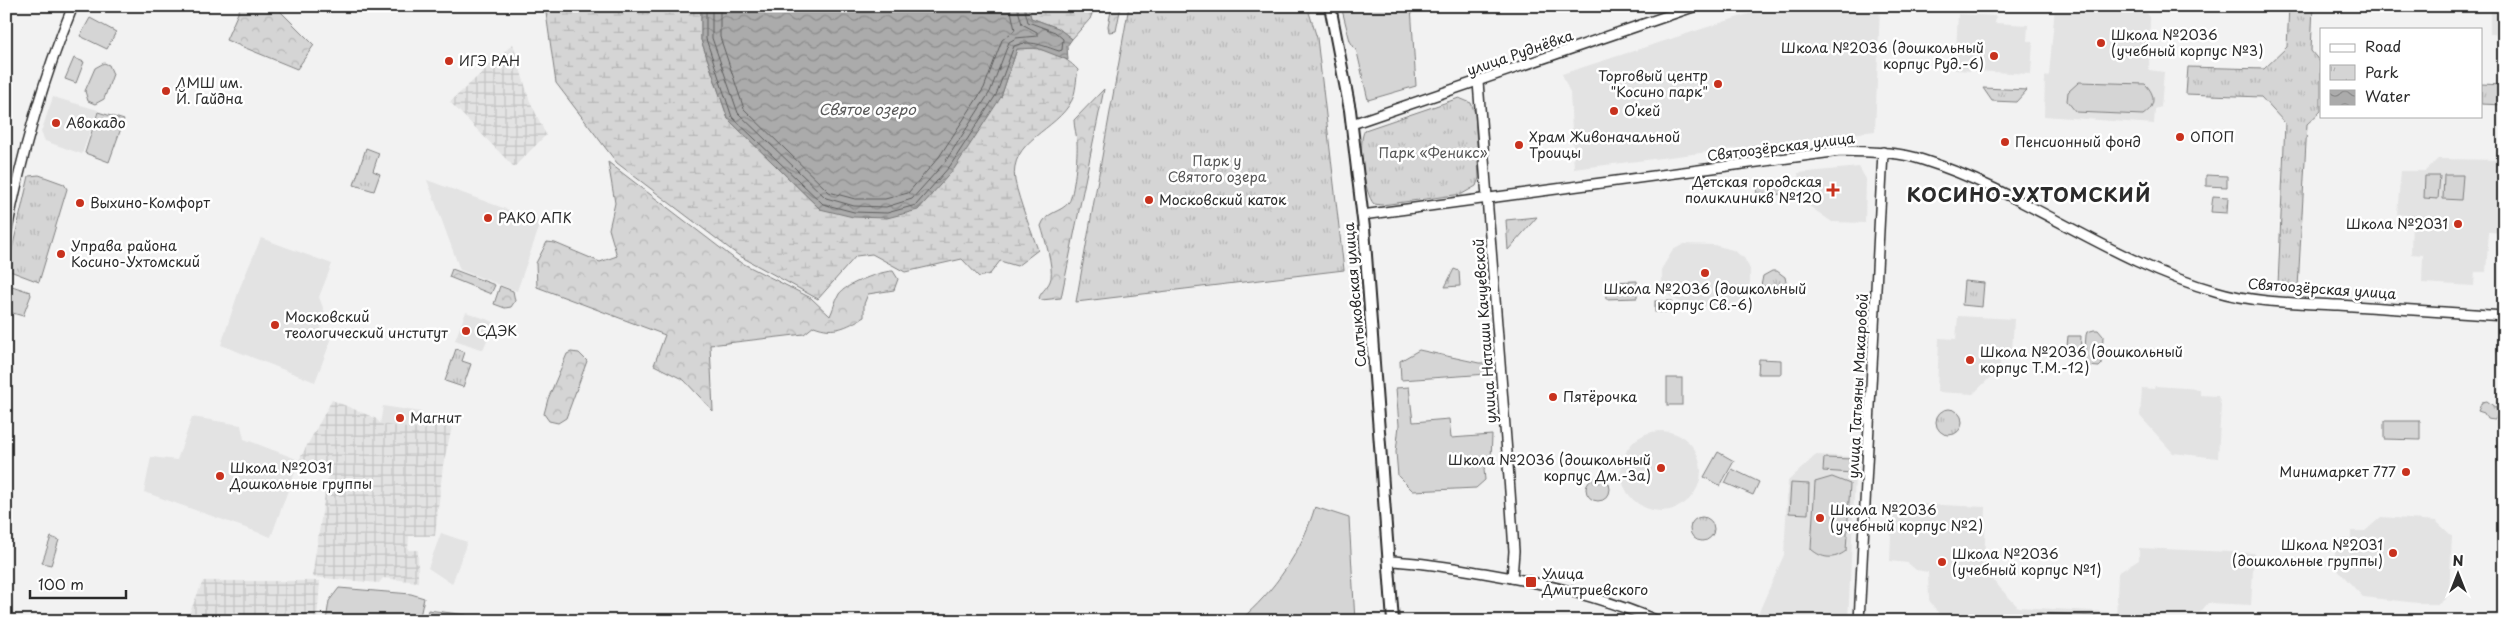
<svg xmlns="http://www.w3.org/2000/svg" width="2510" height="627" font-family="'Playpen Sans',sans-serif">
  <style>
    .built { fill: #e3e3e3 }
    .industrial { fill: url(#industrial-grid) }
    .green { fill: #d5d5d5; stroke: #808080 }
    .forest { fill: url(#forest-crowns); stroke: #808080 }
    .wetland { fill: url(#wetland-marsh); stroke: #808080 }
    .park { fill: url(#park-tufts); stroke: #808080 }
    .water { fill: url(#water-waves); stroke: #787878 }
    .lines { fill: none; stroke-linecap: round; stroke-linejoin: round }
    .shore { stroke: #5e5e5e; stroke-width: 1 }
    .tertiary-casing { stroke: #2b2b2b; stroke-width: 12 }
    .secondary-casing { stroke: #2b2b2b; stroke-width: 14 }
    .tertiary { stroke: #fff; stroke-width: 9 }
    .secondary { stroke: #fff; stroke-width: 10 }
    .poi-dot { fill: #c8321e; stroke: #fff; stroke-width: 2 }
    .labels { text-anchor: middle; stroke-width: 5; stroke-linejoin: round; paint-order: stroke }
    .poi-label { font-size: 14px; fill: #2b2b2b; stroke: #fff; text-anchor: start }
    .street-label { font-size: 14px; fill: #2b2b2b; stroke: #fff }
    .park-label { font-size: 14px; fill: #565656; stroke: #fff }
    .water-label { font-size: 15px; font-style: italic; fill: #585858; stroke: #fff }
    .district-label { font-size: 19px; font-weight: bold; letter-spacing: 1px; fill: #2b2b2b; stroke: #fff }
  </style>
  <defs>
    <pattern id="industrial-grid" width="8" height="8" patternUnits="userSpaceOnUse" patternTransform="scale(1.25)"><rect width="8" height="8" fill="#e3e3e3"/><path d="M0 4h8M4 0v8" fill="none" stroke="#c3c3c3"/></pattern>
    <pattern id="forest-crowns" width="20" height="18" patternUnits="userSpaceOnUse" patternTransform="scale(1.25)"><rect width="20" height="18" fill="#d5d5d5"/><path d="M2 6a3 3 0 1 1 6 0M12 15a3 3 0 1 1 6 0" fill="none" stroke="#b7b7b7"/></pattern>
    <pattern id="wetland-marsh" width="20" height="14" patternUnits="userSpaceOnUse" patternTransform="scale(1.25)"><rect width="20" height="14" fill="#d5d5d5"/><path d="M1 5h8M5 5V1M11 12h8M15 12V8" fill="none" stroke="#b7b7b7"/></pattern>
    <pattern id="park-tufts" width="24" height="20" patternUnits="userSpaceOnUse" patternTransform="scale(1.25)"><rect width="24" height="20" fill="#d5d5d5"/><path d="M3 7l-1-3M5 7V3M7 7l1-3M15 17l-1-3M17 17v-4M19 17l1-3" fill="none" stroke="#b7b7b7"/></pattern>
    <pattern id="water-waves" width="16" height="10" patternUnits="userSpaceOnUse" patternTransform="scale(1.25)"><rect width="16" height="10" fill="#ababab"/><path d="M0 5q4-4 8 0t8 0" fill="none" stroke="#8b8b8b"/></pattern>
  </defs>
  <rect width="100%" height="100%" fill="#f2f2f2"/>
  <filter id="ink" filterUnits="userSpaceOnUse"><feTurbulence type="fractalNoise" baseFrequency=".02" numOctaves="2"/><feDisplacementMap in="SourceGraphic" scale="10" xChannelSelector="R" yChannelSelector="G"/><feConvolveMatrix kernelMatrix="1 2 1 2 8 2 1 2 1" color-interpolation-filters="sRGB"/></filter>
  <g filter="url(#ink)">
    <g class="built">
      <path d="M1773,6H1880L1875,131L1574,169L1570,93L1562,74Z"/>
      <path d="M2055,6H2141L2150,17L2149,70L2164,72L2161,107L2155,109L2154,124L2044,116L2045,77L2049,75Z"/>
      <path d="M2490,6H2504V35L2490,34Z"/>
      <path d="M1958,14L1996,16L1995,23L2028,25L2027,41H2033L2031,74L1955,70Z"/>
      <path d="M53,97L98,110L82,154L45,141L41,132Z"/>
      <path d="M2438,159L2504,160V233L2489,232L2486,272H2475L2474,286L2422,283L2423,255L2411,254L2412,216L2397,214L2401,171H2425Z"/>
      <path d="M1859,167L1866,179L1865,223L1832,222L1802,201L1798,173Z"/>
      <path d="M427,180L541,222L517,291L460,270Z"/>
      <path d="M261,238L332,264L319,297L325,313L319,336L331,340L315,382L221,345L240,287Z"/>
      <path d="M1684,244L1714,245L1733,250L1744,258L1750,269V282L1747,292L1740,301L1729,306H1696L1684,305L1667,294L1662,286V268L1673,250Z"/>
      <path d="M466,312L494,322L483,350L455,340Z"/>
      <path d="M1958,316L2014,319L2012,352H2001L2000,368L1973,394L1937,392L1939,338L1956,339Z"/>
      <path d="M2155,386L2200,389V395L2218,396L2221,405L2218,458L2173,453L2140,416L2142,388L2154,389Z"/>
      <path d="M383,406L421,412L416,429L380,424Z"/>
      <path d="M192,417L241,425L244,439L299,460L271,537L144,492L151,457L177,460Z"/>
      <circle cx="1661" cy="471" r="40"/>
      <path d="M1816,455L1856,457L1848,621H1755L1784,555L1788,481Z"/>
      <path d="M1896,503L1986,507L1984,571L2018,607L2109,612V621H1944L1929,600L1928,572L1916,570L1908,563L1890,561L1892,508Z"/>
      <path d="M2381,517L2436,521L2452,536L2449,595L2436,605L2363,597L2334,566L2336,539H2351V531H2365Z"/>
      <path d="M441,533L467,542L452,584L428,568Z"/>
      <path d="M2139,548L2254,553L2251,605L2208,603L2199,614L2155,613L2146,621H2116L2118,573L2139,560Z"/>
    </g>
    <g class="industrial">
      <path d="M513,44L529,99L546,135L514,167L450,102Z"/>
      <path d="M332,400L375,418L381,424L416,429L419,417L452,427L443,465L435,536H409L408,550H418V582L383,578L379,583L312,577L328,474L299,460Z"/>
      <path d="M203,581H320L317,621H186Z"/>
    </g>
    <g class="green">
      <path d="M1341,6H1411L1416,86L1368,100L1357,52L1350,41Z"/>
      <path d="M90,18L116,32L107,49L80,36Z"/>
      <path d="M74,58L84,62L76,83L65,79Z"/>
      <path d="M104,63L109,65L113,74L104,99L95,104L88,101L85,91L95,68Z"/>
      <path d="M2079,82L2145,84C2156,95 2156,106 2143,115L2076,112L2067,101L2068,92Z"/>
      <path d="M98,112L124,120L109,162L85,153Z"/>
      <path d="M2206,175L2227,176V187L2206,186Z"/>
      <path d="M2444,175H2463L2461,200L2443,199Z"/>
      <path d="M2425,176H2440L2438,199L2424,198Z"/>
      <path d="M1637,281V298L1606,299L1605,282Z"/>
      <path d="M6,284L30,292L31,295L23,316L6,311Z"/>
      <path d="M2094,330H2098L2103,336L2102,364L2099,367L2087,366L2084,362L2086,335L2087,332Z"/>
      <path d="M1419,350L1479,363H1487L1488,374L1401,380L1400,361Z"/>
      <path d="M1759,359L1781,360V374H1758Z"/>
      <rect x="1667" y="378" width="15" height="27"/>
      <path d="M1409,387L1413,422L1449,419L1451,438L1492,435L1491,460L1484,469L1485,480L1476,488L1413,491L1398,476L1396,452L1399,425L1396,388Z"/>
      <path d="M2384,421H2420V440L2384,439Z"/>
      <path d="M1718,452L1734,461L1720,486L1704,477Z"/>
      <path d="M1824,458L1853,459L1852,473L1823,471Z"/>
      <path d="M1732,469L1759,482L1753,495L1725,483Z"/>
      <path d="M1832,477L1850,484L1846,551C1834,560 1822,559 1811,549L1815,482Z"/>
      <path d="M1791,483L1809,484L1808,514L1789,513Z"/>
      <path d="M1315,507L1349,518L1355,621H1239C1274,592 1302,551 1315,507Z"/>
      <path d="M51,537L59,540L51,565L42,563Z"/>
      <path d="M339,588L411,594L424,598L419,621H326L329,601Z"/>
      <path d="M428,610L466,615L467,621H426Z"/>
      <path d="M2039,613L2095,616L2101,621H2025L2030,615Z"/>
    </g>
    <g class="forest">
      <path d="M241,6H275L314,45L297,69L226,40Z"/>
      <path d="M1112,6H1121L1116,31L1109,32L1108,26Z"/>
      <path d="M1104,89L1061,298L1041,300L1039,298C1042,290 1049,287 1051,278C1053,265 1045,239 1041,226C1046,211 1061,213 1069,202C1074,195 1078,153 1077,143C1077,135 1074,128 1074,120Z"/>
      <path d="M608,162L736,260L811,298L830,316C833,310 835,301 839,294C846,284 881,271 893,271L898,279L894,290L868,294L864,304V317C846,327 835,334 814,326L804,334L710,345L713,411L684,380L654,365L665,335L537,287L536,263L547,242L555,243L600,262L617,256L609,229L615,203Z"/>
      <path d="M452,269L495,285L491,294L449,277Z"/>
      <path d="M500,286L513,291L515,301L511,307L505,308L494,304Z"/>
      <path d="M571,352L579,353L587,361L566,418L558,423L549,421L544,414L548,399L567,354Z"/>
    </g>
    <g class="wetland">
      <path d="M545,6H701V40L728,119L820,209L1001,97L1017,49C1039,45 1064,54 1078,70C1076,80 1076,92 1072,100C1057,131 1008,140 1015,181C1020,204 1030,227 1038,250L1017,266L1000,261L990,274L979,277L962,259L905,272L872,254L856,256L818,299L738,255L617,163L556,83Z"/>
      <path d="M1028,6H1095L1090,19L1072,39L1058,28L1031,18Z"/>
    </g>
    <g class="park">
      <path d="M1129,6H1307L1317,38L1344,270L1076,302Z"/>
      <path d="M2289,6H2313L2311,51L2321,63V111L2307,124L2298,287L2278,285L2285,123L2261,97L2186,94L2188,67L2264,69L2287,47Z"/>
      <path d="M2481,84L2504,85V105L2481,104Z"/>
      <path d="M1983,88L2027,90L2016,102L1992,101Z"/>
      <path d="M1459,98L1471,103L1475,113L1479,178L1476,186L1462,194L1382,205L1374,204C1364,194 1357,141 1365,130Z"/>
      <path d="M366,148L379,153L373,171L380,174L374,191L354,185Z"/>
      <path d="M39,175L64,184L67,189L39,282L10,271L9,262L29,176Z"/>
      <path d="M1781,181L1782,194L1757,196L1756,183Z"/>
      <path d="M2213,196L2228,197L2227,213L2211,212Z"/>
      <path d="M1537,217L1508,250L1506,220Z"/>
      <path d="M1454,269L1459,271L1460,286L1445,287Z"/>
      <path d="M1772,271H1777L1785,277L1787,287L1761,286L1763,276Z"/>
      <path d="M1964,281L1984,283L1982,307L1962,305Z"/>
      <rect x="1655" y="301" width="17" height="11"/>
      <path d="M2068,336H2081L2080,357L2066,356Z"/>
      <path d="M456,349L465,352L462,361L471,364L463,387L445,381Z"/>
      <path d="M2487,401L2496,408L2498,414L2495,420L2487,419L2484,413L2478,411L2482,402Z"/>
      <circle cx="1949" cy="422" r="13"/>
      <circle cx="1598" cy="489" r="12"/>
      <circle cx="1702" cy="529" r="12"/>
    </g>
    <path class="water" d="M701,6H1028L1031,18L1058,28L1072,39L1067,46L1068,60L1037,48L1017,49L1001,97L954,169L918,210L887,218L853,217L820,209L728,119L701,40Z"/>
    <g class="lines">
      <g class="shore">
        <path d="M706,6V39L732,117L823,204L854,212L887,213L916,205L950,166L996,95L1014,46C1031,39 1043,46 1059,51L1062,50L1063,39L1055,32L1028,22L1024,6"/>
        <path d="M712,6V38L738,113L826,198L854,206L886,207L912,199L945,162L990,92L1009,42L1016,38L1037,36V32L1022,24L1017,6"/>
        <path d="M720,6V37L744,109L829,192L855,199H885L908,193L939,157L984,88L1002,40L1015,30L1010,6"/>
      </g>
      <g class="tertiary-casing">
        <g id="tertiary">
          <path d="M1478,82L1510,491L1514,551L1512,578"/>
          <path d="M1352,124L1696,6"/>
          <path d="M1362,215L1840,151C1868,152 1896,151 1923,160C2025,192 2111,262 2215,291C2254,303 2297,303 2338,305C2393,309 2449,312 2504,316"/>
          <path d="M6,235C21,156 42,81 73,6"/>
          <path d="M1389,561C1422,562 1453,568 1484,573C1544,583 1602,597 1658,621"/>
          <path d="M1859,621L1883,152"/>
        </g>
      </g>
      <g class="secondary-casing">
        <path id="secondary" d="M1330,6L1350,110L1364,228L1393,621"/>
      </g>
      <use href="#tertiary" class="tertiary"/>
      <use href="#secondary" class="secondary"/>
    </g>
  </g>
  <g class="poi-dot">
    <circle cx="2101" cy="43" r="5"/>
    <circle cx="1994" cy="56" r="5"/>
    <circle cx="449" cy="61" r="5"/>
    <circle cx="1718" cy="84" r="5"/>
    <circle cx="166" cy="91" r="5"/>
    <circle cx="1614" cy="111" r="5"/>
    <circle cx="56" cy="123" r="5"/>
    <circle cx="2180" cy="137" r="5"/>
    <circle cx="2005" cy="142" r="5"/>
    <circle cx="1519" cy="145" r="5"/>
    <path d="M1830.5 182.5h5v5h5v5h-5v5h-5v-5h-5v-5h5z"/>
    <circle cx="1149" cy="200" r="5"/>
    <circle cx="80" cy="203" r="5"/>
    <circle cx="488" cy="218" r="5"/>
    <circle cx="2458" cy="224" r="5"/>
    <circle cx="61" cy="254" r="5"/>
    <circle cx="1705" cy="273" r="5"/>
    <circle cx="275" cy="325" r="5"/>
    <circle cx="466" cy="331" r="5"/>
    <circle cx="1970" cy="360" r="5"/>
    <circle cx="1553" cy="397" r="5"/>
    <circle cx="400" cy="418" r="5"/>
    <circle cx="1661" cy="468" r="5"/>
    <circle cx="2406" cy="472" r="5"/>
    <circle cx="220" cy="476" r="5"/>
    <circle cx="1820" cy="518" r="5"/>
    <circle cx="2393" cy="553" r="5"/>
    <circle cx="1942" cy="562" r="5"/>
    <rect x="1525" y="576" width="12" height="12" rx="2.5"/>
  </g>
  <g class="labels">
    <g class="poi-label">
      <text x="2111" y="40">Школа №2036<tspan x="2111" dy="16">(учебный корпус №3)</tspan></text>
      <text x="1984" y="53" text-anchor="end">Школа №2036 (дошкольный<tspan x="1984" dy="16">корпус Руд.-6)</tspan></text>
      <text x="459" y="66">ИГЭ РАН</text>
      <text x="1708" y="81" text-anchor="end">Торговый центр<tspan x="1708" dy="16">"Косино парк"</tspan></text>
      <text x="176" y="88">ДМШ им.<tspan x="176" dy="16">Й. Гайдна</tspan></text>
      <text x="1624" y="116">О’кей</text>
      <text x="66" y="128">Авокадо</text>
      <text x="1529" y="142">Храм Живоначальной<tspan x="1529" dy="16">Троицы</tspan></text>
      <text x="2190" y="142">ОПОП</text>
      <text x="2015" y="147">Пенсионный фонд</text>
      <text x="1822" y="187" text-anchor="end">Детская городская<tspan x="1822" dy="16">поликлиникв №120</tspan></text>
      <text x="1159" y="205">Московский каток</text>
      <text x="90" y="208">Выхино-Комфорт</text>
      <text x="498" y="223">РАКО АПК</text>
      <text x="2448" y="229" text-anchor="end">Школа №2031</text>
      <text x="71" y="251">Управа района<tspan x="71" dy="16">Косино-Ухтомский</tspan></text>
      <text x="1705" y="294" text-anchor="middle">Школа №2036 (дошкольный<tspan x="1705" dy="16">корпус Св.-6)</tspan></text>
      <text x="285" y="322">Московский<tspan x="285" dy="16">теологический институт</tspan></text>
      <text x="476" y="336">СДЭК</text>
      <text x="1980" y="357">Школа №2036 (дошкольный<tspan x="1980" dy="16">корпус Т.М.-12)</tspan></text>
      <text x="1563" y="402">Пятёрочка</text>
      <text x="410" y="423">Магнит</text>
      <text x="1651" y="465" text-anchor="end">Школа №2036 (дошкольный<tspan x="1651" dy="16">корпус Дм.-3а)</tspan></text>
      <text x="230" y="473">Школа №2031<tspan x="230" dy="16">Дошкольные группы</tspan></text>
      <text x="2396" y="477" text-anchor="end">Минимаркет 777</text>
      <text x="1830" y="515">Школа №2036<tspan x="1830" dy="16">(учебный корпус №2)</tspan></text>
      <text x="2383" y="550" text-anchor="end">Школа №2031<tspan x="2383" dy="16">(дошкольные группы)</tspan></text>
      <text x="1952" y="559">Школа №2036<tspan x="1952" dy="16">(учебный корпус №1)</tspan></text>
      <text x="1542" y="579">Улица<tspan x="1542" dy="16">Дмитриевского</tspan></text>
    </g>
    <g class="street-label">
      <text transform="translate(1520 53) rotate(-19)" y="5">улица Руднёвка</text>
      <text transform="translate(1781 147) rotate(-7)" y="5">Святоозёрская улица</text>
      <text transform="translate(2322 289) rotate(4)" y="5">Святоозёрская улица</text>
      <text transform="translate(1355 295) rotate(-95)" y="5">Салтыковская улица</text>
      <text transform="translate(1485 331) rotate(-94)" y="5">улица Наташи Качуевской</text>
      <text transform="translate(1858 386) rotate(-87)" y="5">улица Татьяны Макаровой</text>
    </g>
    <g class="park-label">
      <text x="1433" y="158">Парк «Феникс»</text>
      <text x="1217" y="166">Парк у<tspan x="1217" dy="16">Святого озера</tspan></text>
    </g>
    <g class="water-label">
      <text x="867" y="115">Святое озеро</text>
    </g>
    <g class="district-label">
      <text x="2029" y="202">КОСИНО-УХТОМСКИЙ</text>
    </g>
  </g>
  <rect width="2510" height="627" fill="none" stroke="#fff" stroke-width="25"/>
  <rect x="12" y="12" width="2485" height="602" fill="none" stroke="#2b2b2b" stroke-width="2" filter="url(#ink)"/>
  <rect x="2320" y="28" width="162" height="90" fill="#ffffff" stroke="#aaaaaa"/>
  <rect x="2330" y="44" width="25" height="8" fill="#ffffff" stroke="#aaaaaa"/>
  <text x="2365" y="52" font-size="15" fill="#2b2b2b">Road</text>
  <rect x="2330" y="65" width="25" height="15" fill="url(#park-tufts)" stroke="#aaaaaa"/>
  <text x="2365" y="78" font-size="15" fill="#2b2b2b">Park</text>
  <rect x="2330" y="90" width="25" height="15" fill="url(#water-waves)" stroke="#aaaaaa"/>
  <text x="2365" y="102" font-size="15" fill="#2b2b2b">Water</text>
  <g transform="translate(2458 574)" stroke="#ffffff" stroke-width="4" paint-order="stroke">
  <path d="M0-4L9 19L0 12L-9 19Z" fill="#2b2b2b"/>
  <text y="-8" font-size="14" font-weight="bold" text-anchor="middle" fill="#2b2b2b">N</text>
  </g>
  <path d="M30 590v8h96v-8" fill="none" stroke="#2b2b2b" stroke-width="2.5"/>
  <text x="38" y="590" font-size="15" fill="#2b2b2b" stroke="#ffffff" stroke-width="4" paint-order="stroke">100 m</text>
</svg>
